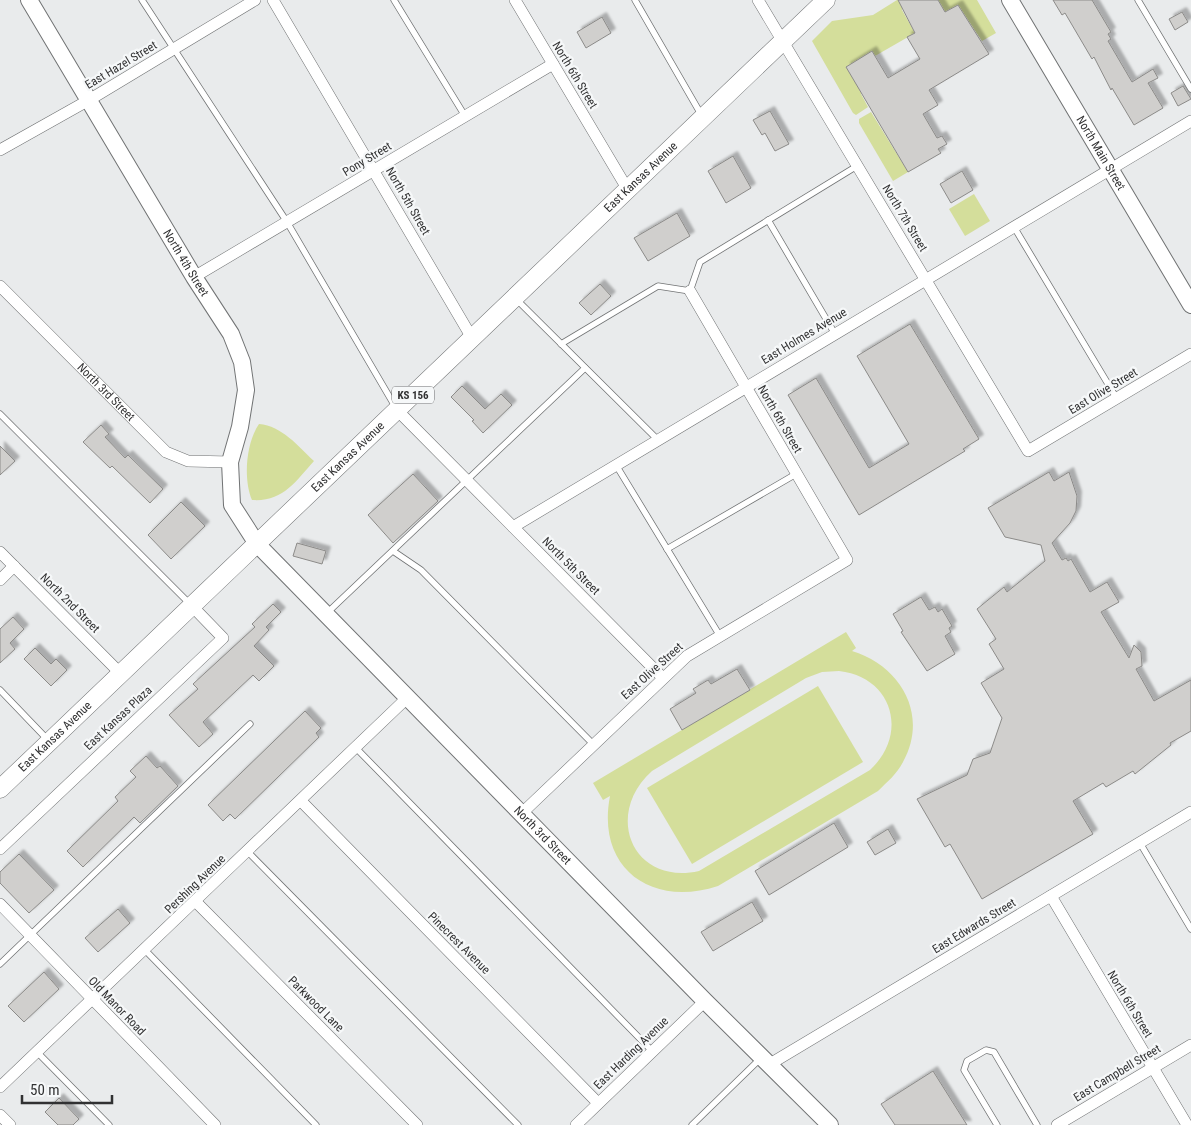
<svg xmlns="http://www.w3.org/2000/svg" width="1191" height="1125" font-family="'Roboto Condensed',sans-serif">
  <style>
    .green { fill: #d4de9b; fill-rule: evenodd }
    .building { fill: #d0cfcd; stroke: #8c8b89; filter: url(#shadow) }
    .lines { fill: none; stroke-linecap: round; stroke-linejoin: round }
    .lane-casing { stroke: #717374; stroke-width: 7 }
    .street-casing { stroke: #717374; stroke-width: 12 }
    .secondary-casing { stroke: #717374; stroke-width: 18 }
    .primary-casing { stroke: #717374; stroke-width: 19 }
    .lane { stroke: #fff; stroke-width: 5.5 }
    .street { stroke: #fff; stroke-width: 11 }
    .secondary { stroke: #fff; stroke-width: 16 }
    .primary { stroke: #fff; stroke-width: 18 }
    .labels { text-anchor: middle; stroke-width: 4.5; stroke-linejoin: round; paint-order: stroke }
    .shield { fill: #f6f8f9; stroke: #6c6d6e; stroke-width: 1 }
    .shield-label { font-size: 11px; font-weight: bold; fill: #313132 }
    .street-label { font-size: 12px; fill: #313132; stroke: #f6f8f9 }
  </style>
  <defs>
    <filter id="shadow"><feDropShadow dx="4.5" dy="-4.5" stdDeviation="1" flood-color="#0004"/></filter>
  </defs>
  <rect width="100%" height="100%" fill="#e9ebec"/>
  <g class="green">
    <path d="M897,0H904L902,10L915,33L875,56L872,52L861,94L868,107L856,115L853,113L812,41L832,21L873,15Z"/>
    <path d="M938,0H977L996,33L982,41L958,5L945,12Z"/>
    <path d="M871,112L908,172L893,181L859,123V119Z"/>
    <path d="M974,194L990,221L965,236L949,209Z"/>
    <path d="M259,424C282,426 298,446 314,461C295,482 283,502 252,500C243,479 246,443 259,424Z"/>
    <path d="M846,632L856,648L852,651C901,666 929,715 903,762C897,774 887,782 878,791L718,886C651,908 596,868 610,796L603,800L593,783ZM839,671C893,677 909,734 870,770L699,871C633,886 603,815 652,771L806,678L822,672Z"/>
    <path d="M818,686L863,762L692,864L647,788Z"/>
  </g>
  <g class="building">
    <path d="M898,0H938L945,12L958,5L989,54L929,90L938,105L923,114L937,138L942,136L947,144L938,149L941,153L908,172L846,67L872,51L888,78L920,59L907,37L915,33Z"/>
    <path d="M1053,0H1092L1111,32L1108,34L1111,39L1108,41L1132,82L1153,69L1158,78L1148,83L1163,108L1134,125L1112,88L1111,90L1094,57L1092,59L1065,13L1062,15Z"/>
    <path d="M1182,12L1188,22L1175,30L1169,19Z"/>
    <path d="M602,17L611,33L586,48L577,32Z"/>
    <path d="M1183,86L1191,99L1178,106L1171,93Z"/>
    <path d="M770,111L789,144L775,151L765,133L762,135L753,120Z"/>
    <path d="M733,156L751,188L726,203L708,171Z"/>
    <path d="M962,171L973,190L951,203L940,184Z"/>
    <path d="M677,213L690,236L648,261L634,238Z"/>
    <path d="M600,284L611,296L591,315L579,303Z"/>
    <path d="M910,324L979,439L963,449L965,451L859,515L788,395L816,378L869,468L909,444L857,356Z"/>
    <path d="M462,386L485,409L501,394L512,405L483,433L472,421L474,420L451,397Z"/>
    <path d="M101,425L109,434L105,437L125,458L128,455L163,489L150,503L112,466L110,468L83,442Z"/>
    <path d="M0,446L15,461L0,475Z"/>
    <path d="M1049,472L1054,481L1069,472L1077,496L1076,511L1070,523L1052,543L1062,560L1066,558L1068,561L1071,559L1090,592L1107,582L1119,602L1101,612L1129,658L1134,645L1141,652L1142,666L1136,669L1154,701L1191,680V731L1170,743L1171,745L1135,774L1133,771L1106,787L1103,783L1073,801L1093,834L982,899L950,844L945,847L917,799L967,775L973,759L990,753L1002,718L981,683L1004,669L989,644L996,639L977,609L1004,587L1007,592L1045,561L1041,545L1005,537L988,508Z"/>
    <path d="M413,474L438,501L393,543L368,515Z"/>
    <path d="M181,502L205,526L171,559L148,535Z"/>
    <path d="M297,543L326,551L322,564L293,556Z"/>
    <path d="M921,597L929,610L935,607L938,612L942,609L952,626L949,628L951,632L945,636L955,654L927,671L901,632L903,631L893,614Z"/>
    <path d="M273,604L281,612L266,627L269,630L254,646L274,666L259,681L253,675L203,722L213,734L199,747L169,715L198,689L193,684L255,627L252,624Z"/>
    <path d="M13,617L24,629L10,643L15,649L0,663V629Z"/>
    <path d="M35,648L51,664L56,659L67,670L51,686L24,659Z"/>
    <path d="M737,669L750,690L682,730L670,709L696,693L693,689L708,680L711,684Z"/>
    <path d="M305,711L321,728L316,733L319,737L235,819L230,814L223,821L208,805Z"/>
    <path d="M146,756L157,768L160,766L178,786L140,823L134,817L83,867L67,851L118,801L115,797L136,777L130,771Z"/>
    <path d="M834,823L848,847L769,895L755,871Z"/>
    <path d="M888,829L896,843L875,855L867,842Z"/>
    <path d="M19,854L54,890L29,913L0,883V872Z"/>
    <path d="M752,902L763,921L713,951L701,932Z"/>
    <path d="M118,909L130,923L98,952L85,938Z"/>
    <path d="M44,972L59,989L24,1022L8,1006Z"/>
    <path d="M933,1071L967,1125H895L881,1104Z"/>
    <path d="M59,1098L79,1119L73,1125H58L45,1112Z"/>
  </g>
  <g class="lines">
    <g class="lane-casing">
      <g id="lane">
        <path d="M142,0L287,222L396,408"/>
        <path d="M394,0L465,116"/>
        <path d="M635,0L702,116"/>
        <path d="M1138,0L1191,89"/>
        <path d="M768,220L835,334"/>
        <path d="M1014,227L1117,399"/>
        <path d="M516,299L658,440"/>
        <path d="M561,344L658,286L690,291L700,262L857,166"/>
        <path d="M0,414L190,604"/>
        <path d="M616,465L720,636"/>
        <path d="M667,549L796,474"/>
        <path d="M393,551L421,570L593,744"/>
        <path d="M327,613L585,368"/>
        <path d="M0,690L48,740"/>
        <path d="M356,748L653,1052"/>
        <path d="M1140,843L1191,929"/>
        <path d="M248,852L518,1125"/>
        <path d="M145,950L316,1125"/>
        <path d="M0,964L250,724"/>
        <path d="M37,1052L109,1125"/>
        <path d="M692,1125L761,1058"/>
        <path d="M997,1125L964,1070L967,1061L986,1050L994,1052L1037,1125"/>
      </g>
    </g>
    <g class="street-casing">
      <g id="street">
        <path d="M273,0L472,338"/>
        <path d="M515,0L628,190"/>
        <path d="M758,0L1028,451L1191,354"/>
        <path d="M0,150L89,100L255,0"/>
        <path d="M194,277L553,64"/>
        <path id="s1" d="M0,286L166,452L188,461L230,462"/>
        <path d="M397,410L662,677"/>
        <path d="M513,527L1191,121"/>
        <path d="M0,552L121,674"/>
        <path d="M0,580L14,566"/>
        <path d="M301,801L598,1103"/>
        <path d="M521,814L687,656L847,560L690,291"/>
        <path d="M0,849L223,638L192,606"/>
        <path d="M1051,896L1187,1125"/>
        <path d="M196,902L417,1125"/>
        <path d="M0,904L215,1125"/>
        <path d="M770,1064L1191,812"/>
        <path d="M0,1087L407,698"/>
        <path d="M0,1115L10,1125"/>
        <path d="M576,1125L705,1001"/>
        <path d="M1057,1125L1191,1045"/>
      </g>
    </g>
    <g class="secondary-casing">
      <g id="secondary">
        <path id="s2" d="M29,0L194,277L231,334L242,362L246,390L240,427L230,462L232,505L257,544L705,1001L830,1125"/>
        <path id="s3" d="M1010,0L1191,305"/>
      </g>
    </g>
    <g class="primary-casing">
      <g id="primary">
        <path id="s4" d="M0,789L826,0"/>
      </g>
    </g>
    <use href="#lane" class="lane"/>
    <use href="#street" class="street"/>
    <use href="#secondary" class="secondary"/>
    <use href="#primary" class="primary"/>
  </g>
  <g class="labels">
    <rect class="shield" x="392" y="386.5" width="42" height="17" rx="4"/>
    <g class="shield-label">
      <text x="413" y="399">KS 156</text>
    </g>
    <g class="street-label">
      <text transform="translate(121 65) rotate(-31)" y="4">East Hazel Street</text>
      <text transform="translate(575 75) rotate(59)" y="4">North 6th Street</text>
      <text dy="4" stroke="none"><textPath href="#s3" startOffset="178">North Main Street</textPath></text>
      <text transform="translate(367 159) rotate(-31)" y="4">Pony Street</text>
      <text dy="4" stroke="none"><textPath href="#s4" startOffset="886">East Kansas Avenue</textPath></text>
      <text transform="translate(408 201) rotate(60)" y="4">North 5th Street</text>
      <text transform="translate(905 218) rotate(59)" y="4">North 7th Street</text>
      <text dy="4" stroke="none"><textPath href="#s2" startOffset="306">North 4th Street</textPath></text>
      <text transform="translate(804 336) rotate(-31)" y="4">East Holmes Avenue</text>
      <text transform="translate(1103 391) rotate(-31)" y="4">East Olive Street</text>
      <text dy="4" stroke="none"><textPath href="#s1" startOffset="150">North 3rd Street</textPath></text>
      <text transform="translate(780 419) rotate(60)" y="4">North 6th Street</text>
      <text dy="4" stroke="none"><textPath href="#s4" startOffset="481">East Kansas Avenue</textPath></text>
      <text transform="translate(571 566) rotate(45)" y="4">North 5th Street</text>
      <text transform="translate(70 603) rotate(45)" y="4">North 2nd Street</text>
      <text transform="translate(652 671) rotate(-42)" y="4">East Olive Street</text>
      <text transform="translate(118 718) rotate(-43)" y="4">East Kansas Plaza</text>
      <text dy="4" stroke="none"><textPath href="#s4" startOffset="76">East Kansas Avenue</textPath></text>
      <text dy="4" stroke="none"><textPath href="#s2" startOffset="1020">North 3rd Street</textPath></text>
      <text transform="translate(195 884) rotate(-44)" y="4">Pershing Avenue</text>
      <text transform="translate(974 926) rotate(-31)" y="4">East Edwards Street</text>
      <text transform="translate(459 943) rotate(45)" y="4">Pinecrest Avenue</text>
      <text transform="translate(316 1004) rotate(45)" y="4">Parkwood Lane</text>
      <text transform="translate(1130 1004) rotate(59)" y="4">North 6th Street</text>
      <text transform="translate(117 1006) rotate(46)" y="4">Old Manor Road</text>
      <text transform="translate(631 1053) rotate(-44)" y="4">East Harding Avenue</text>
      <text transform="translate(1117 1073) rotate(-31)" y="4">East Campbell Street</text>
    </g>
  </g>
  <path d="M22 1095v8h90v-8" fill="none" stroke="#313132" stroke-width="2.5"/>
  <text x="30" y="1095" font-size="15" fill="#313132" stroke="#f6f8f9" stroke-width="4" paint-order="stroke">50 m</text>
</svg>
